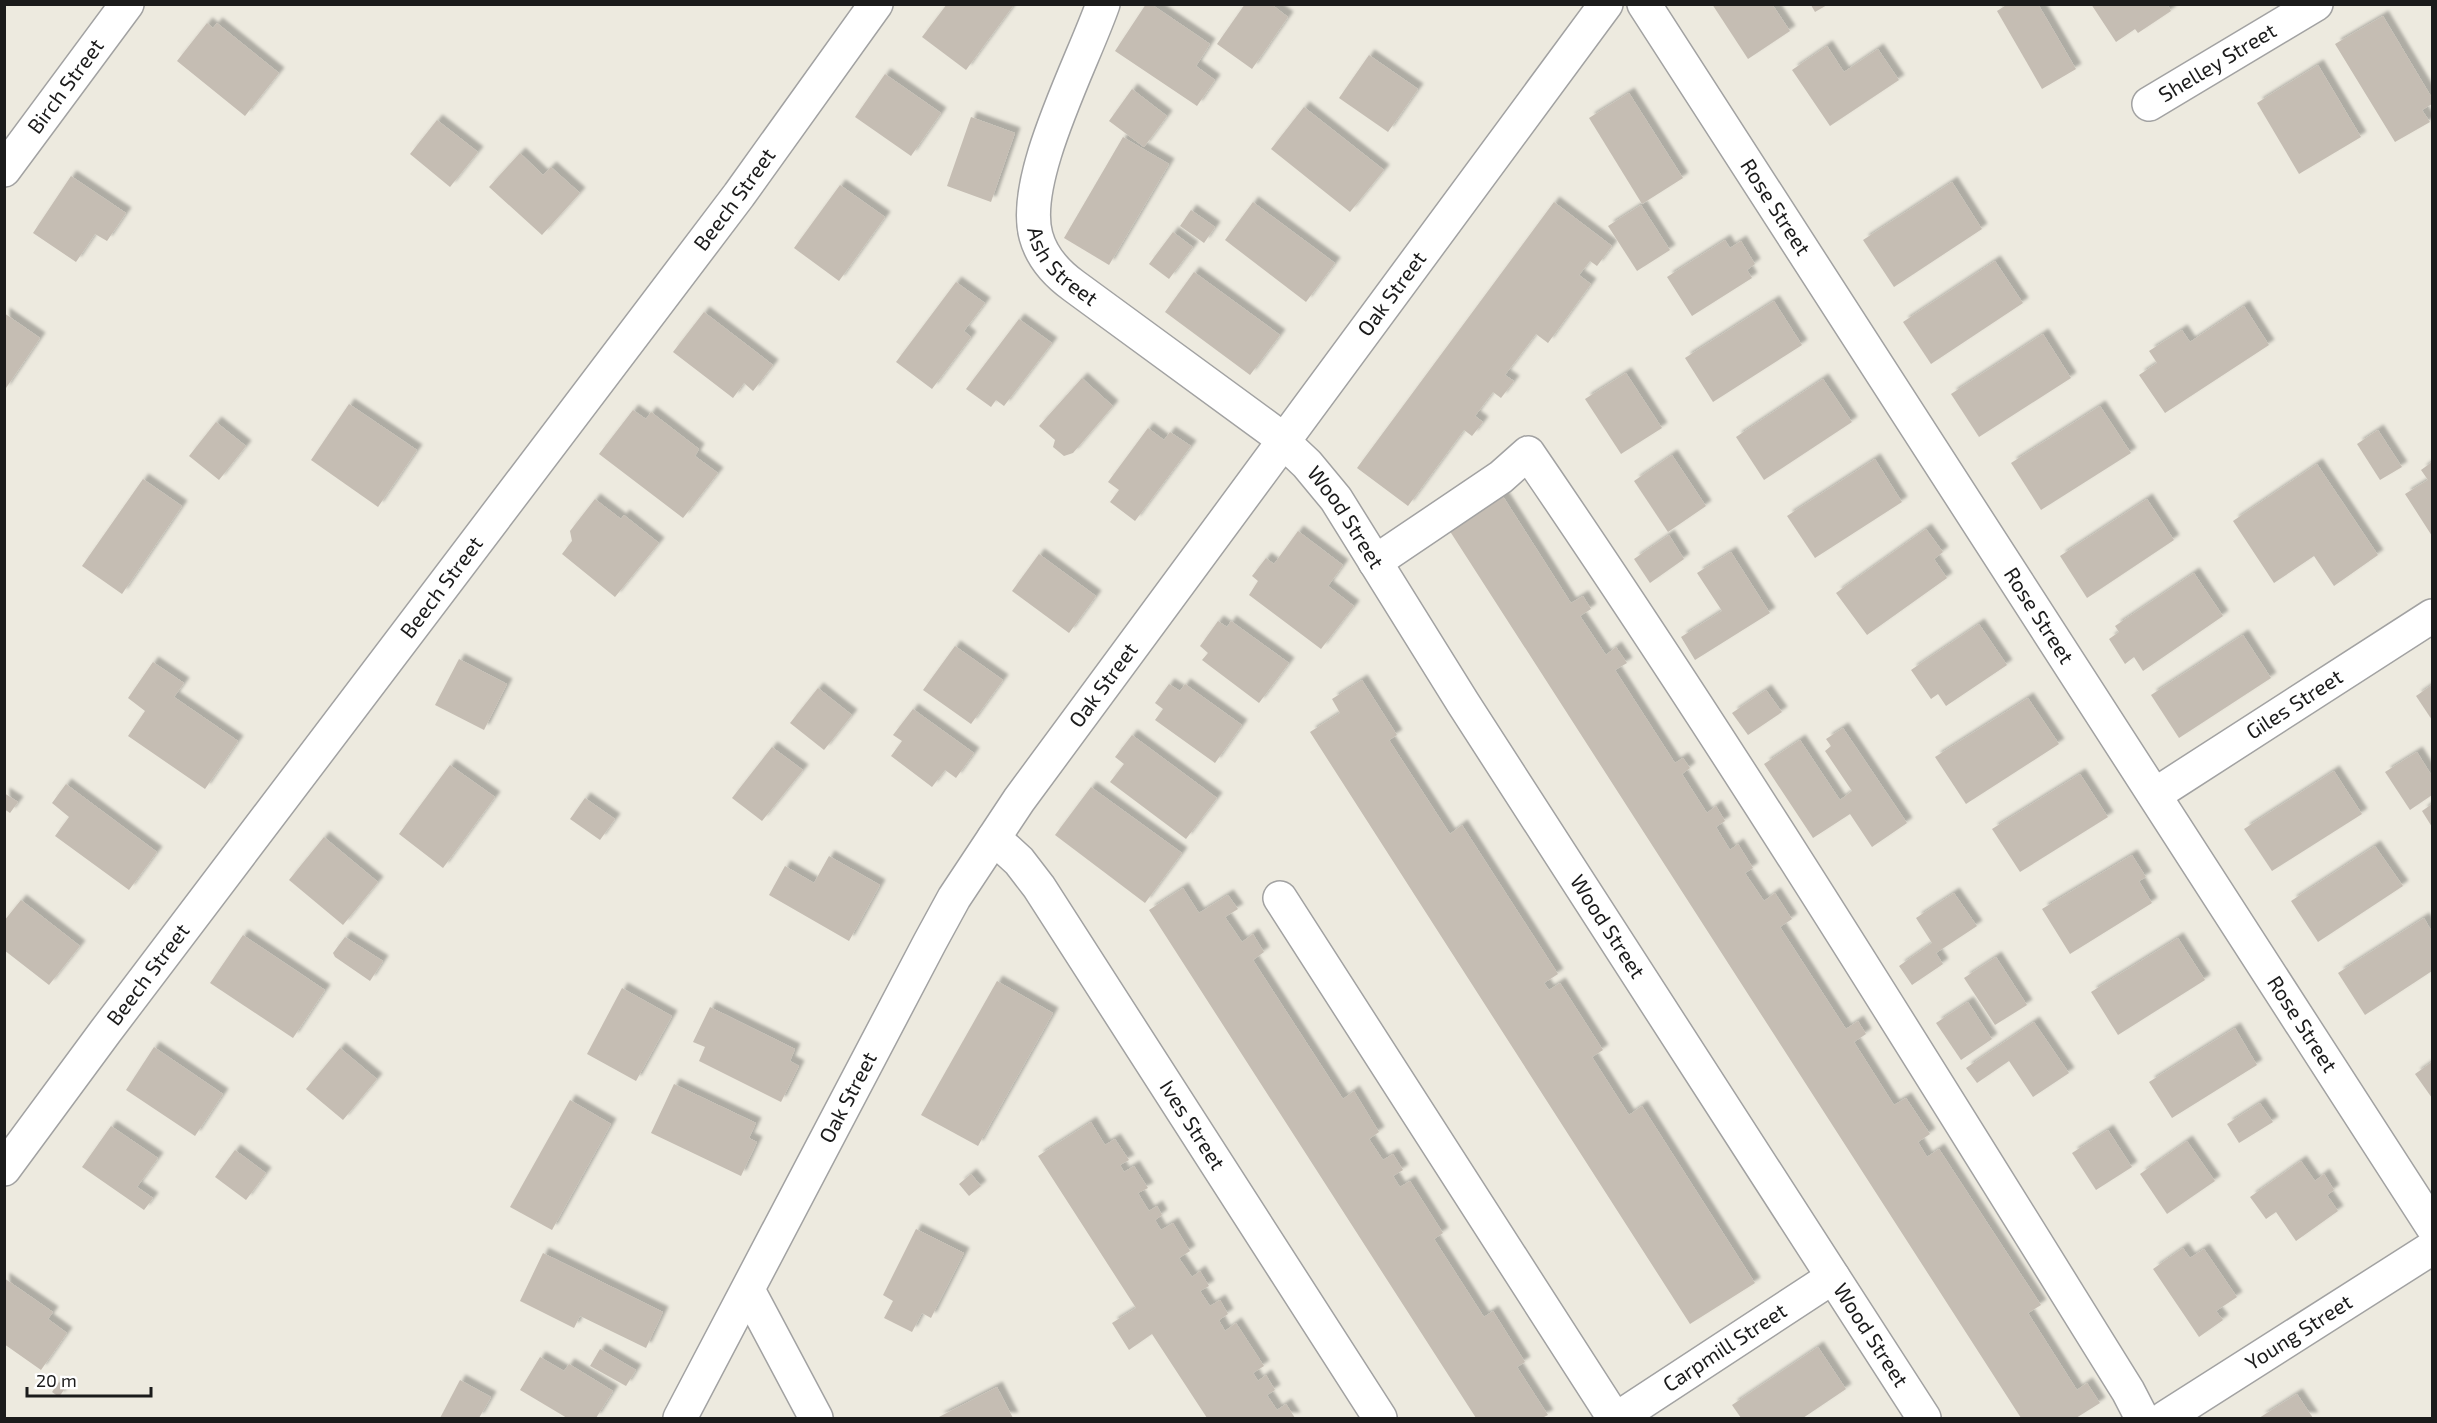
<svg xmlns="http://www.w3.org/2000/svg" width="2437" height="1423" font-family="'Exo 2',sans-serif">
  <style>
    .building { fill: #c5bdb3; filter: url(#shadow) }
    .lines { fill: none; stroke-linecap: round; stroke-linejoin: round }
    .minor-casing { stroke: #a2a2a2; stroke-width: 36 }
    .minor { stroke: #fff; stroke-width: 33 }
    .labels { text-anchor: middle; stroke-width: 6; stroke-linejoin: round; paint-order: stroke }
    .street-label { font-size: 21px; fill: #1b1b1b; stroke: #fff }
  </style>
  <defs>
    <filter id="shadow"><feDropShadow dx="5.5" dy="-5.5" stdDeviation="1.5" flood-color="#0004"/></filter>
  </defs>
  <rect width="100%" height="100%" fill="#edeadf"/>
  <g class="building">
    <path d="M947,4L1013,6L966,70L922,37Z"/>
    <path d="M1146,4H1151L1210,44L1196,66L1215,80L1197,106L1115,51Z"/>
    <path d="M1245,4H1271L1288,17L1252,69L1217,44Z"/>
    <path d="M1712,4H1772L1790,31L1748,59Z"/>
    <path d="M2008,4H2038L2076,69L2042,89L1997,11Z"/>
    <path d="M2091,4H2167L2171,11L2138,33L2135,29L2116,42Z"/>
    <path d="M1811,5H1827L1815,12Z"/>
    <path d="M2383,16L2432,98V104L2422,110L2430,122L2395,142L2335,44Z"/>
    <path d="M207,23L213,28L217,23L279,73L245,116L177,61Z"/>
    <path d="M1827,46L1844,72L1878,49L1899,80L1830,126L1792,70Z"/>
    <path d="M1369,55L1418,89L1388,132L1339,98Z"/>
    <path d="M2318,65L2361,137L2299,174L2257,103Z"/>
    <path d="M885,74L941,113L911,156L855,117Z"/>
    <path d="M1132,89L1167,116L1144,147L1109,121Z"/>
    <path d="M1629,93L1683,178L1642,204L1589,118Z"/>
    <path d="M1304,107L1384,170L1350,212L1271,149Z"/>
    <path d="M971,117L1015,133L991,202L947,186Z"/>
    <path d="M437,120L478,152L450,187L410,154Z"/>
    <path d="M1123,137L1169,164L1109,265L1064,238Z"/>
    <path d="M520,153L543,175L551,167L580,193L542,235L489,187Z"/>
    <path d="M71,176L126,213L107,241L95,234L76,262L33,233Z"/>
    <path d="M1952,182L1982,229L1894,287L1863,240Z"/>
    <path d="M840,185L885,217L839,281L794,248Z"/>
    <path d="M1253,202L1335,263L1306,302L1225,240Z"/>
    <path d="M1554,202L1612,246L1597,266L1590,261L1579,275L1591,284L1548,343L1536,334L1505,375L1514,381L1501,398L1493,392L1475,416L1483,422L1472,436L1464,430L1408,506L1357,468Z"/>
    <path d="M1641,205L1670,250L1637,271L1608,226Z"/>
    <path d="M1191,210L1215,227L1204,243L1180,226Z"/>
    <path d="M1173,232L1193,247L1169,279L1149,264Z"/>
    <path d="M1725,240L1730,248L1741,241L1755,264L1747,270L1752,278L1692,316L1667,277Z"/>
    <path d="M1995,261L2023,303L1931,364L1903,322Z"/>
    <path d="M1194,272L1280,335L1250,375L1165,312Z"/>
    <path d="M956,282L985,303L964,331L971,337L932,389L896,362Z"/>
    <path d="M1774,301L1802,345L1713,402L1685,358Z"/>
    <path d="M2244,306L2269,345L2165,413L2139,375L2157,363L2149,351L2182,330L2190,342Z"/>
    <path d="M704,312L773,365L753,391L744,383L733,398L673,352Z"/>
    <path d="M4,313L40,338L4,391Z"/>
    <path d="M1019,319L1052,343L1004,406L996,400L991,407L966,389Z"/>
    <path d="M2043,334L2071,378L1979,437L1951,394Z"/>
    <path d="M1626,373L1662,428L1621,454L1585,399Z"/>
    <path d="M1082,378L1113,406L1073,453L1064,456L1053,447L1055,440L1039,426Z"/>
    <path d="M1823,379L1852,422L1764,480L1736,437Z"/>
    <path d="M349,404L417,450L378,507L311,460Z"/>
    <path d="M2100,406L2131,453L2041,510L2011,463Z"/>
    <path d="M633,410L646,419L651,412L699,449L695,456L718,473L683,518L599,454Z"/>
    <path d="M216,422L246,446L219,480L189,456Z"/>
    <path d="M1148,428L1164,440L1170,432L1191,446L1135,521L1110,502L1119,490L1108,482Z"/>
    <path d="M2378,430L2402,467L2380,480L2357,444Z"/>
    <path d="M1672,455L1706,506L1668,532L1634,481Z"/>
    <path d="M1875,459L1902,502L1815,558L1787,516Z"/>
    <path d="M2432,462V536L2405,494L2428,480L2421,470Z"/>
    <path d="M2317,464L2378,555L2334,586L2314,556L2274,583L2233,521Z"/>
    <path d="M143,479L182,506L122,594L82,566Z"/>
    <path d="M1497,487L1571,603L1583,596L1591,609L1580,616L1606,655L1616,647L1627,663L1615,670L1675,763L1683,758L1690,768L1682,774L1707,813L1716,806L1725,821L1716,827L1730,850L1738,844L1753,868L1745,873L1764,901L1775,893L1792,919L1780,927L1846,1029L1858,1021L1866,1034L1854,1042L1894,1105L1906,1098L1930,1134L1918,1142L1927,1157L1939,1149L2041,1305L2028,1313L2077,1390L2087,1383L2100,1403L2076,1418H2021L1444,522Z"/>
    <path d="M595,499L621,519L624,515L659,543L615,597L562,554L572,541L570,531Z"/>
    <path d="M2147,499L2174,540L2087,598L2060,556Z"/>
    <path d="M1926,529L1943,552L1934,559L1947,578L1867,635L1836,593Z"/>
    <path d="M1298,531L1343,565L1328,586L1354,606L1321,649L1249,595L1258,581L1252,576L1266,558L1274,564Z"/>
    <path d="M1669,535L1684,559L1650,583L1634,559Z"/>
    <path d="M1731,552L1770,613L1695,660L1681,637L1722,611L1697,573Z"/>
    <path d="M1039,554L1096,596L1069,633L1012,591Z"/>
    <path d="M2194,573L2223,616L2143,671L2134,657L2125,664L2109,639L2119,632L2115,626Z"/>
    <path d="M1218,621L1227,627L1231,621L1289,663L1259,703L1202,660L1208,653L1200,646Z"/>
    <path d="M1979,624L2007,665L1946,706L1938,694L1931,699L1911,670Z"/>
    <path d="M2243,635L2271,678L2179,738L2151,695Z"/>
    <path d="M955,646L1003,680L971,724L923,690Z"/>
    <path d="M459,659L507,684L484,730L435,705Z"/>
    <path d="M153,662L184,683L174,697L238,741L205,789L128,736L145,711L128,698Z"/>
    <path d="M1362,680L1397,735L1389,740L1450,834L1462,825L1558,974L1544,983L1549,990L1560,983L1603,1050L1592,1057L1629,1115L1642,1106L1755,1283L1690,1324L1310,732L1340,713L1332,699Z"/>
    <path d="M1169,684L1180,691L1185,684L1242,725L1215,763L1155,720L1163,709L1155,703Z"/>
    <path d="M2432,685V720L2416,696Z"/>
    <path d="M818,688L852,715L824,750L790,723Z"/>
    <path d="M1766,690L1782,712L1748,735L1732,713Z"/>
    <path d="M2028,698L2059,744L1966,804L1935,757Z"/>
    <path d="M913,709L974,753L956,778L945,770L932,787L891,756L902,741L893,735Z"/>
    <path d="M1843,728L1907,823L1872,847L1850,814L1813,838L1764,764L1800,740L1840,800L1852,791L1825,751L1831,746L1826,739Z"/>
    <path d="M1132,735L1217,798L1186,839L1110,782L1124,764L1115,757Z"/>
    <path d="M772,747L803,770L762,821L732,798Z"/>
    <path d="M2417,752L2432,776V795L2410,810L2385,772Z"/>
    <path d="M450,765L495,797L443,868L399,834Z"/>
    <path d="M2334,771L2362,814L2272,871L2244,829Z"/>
    <path d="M2080,774L2108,817L2020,872L1992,829Z"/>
    <path d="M66,784L157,852L129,890L55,836L69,817L52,803Z"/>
    <path d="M1091,787L1182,853L1145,903L1055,835Z"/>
    <path d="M4,793L18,802L10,813L4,809Z"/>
    <path d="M585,798L615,819L600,840L570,819Z"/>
    <path d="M2432,804V827L2422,811Z"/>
    <path d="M324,837L378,882L343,925L289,880Z"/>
    <path d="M2375,846L2403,886L2318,942L2291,901Z"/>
    <path d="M2132,855L2146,877L2139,881L2152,903L2070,954L2042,909Z"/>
    <path d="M829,856L880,885L849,941L769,895L785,866L814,883Z"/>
    <path d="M1183,888L1199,913L1228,895L1238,909L1225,917L1242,942L1253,934L1264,952L1253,960L1343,1099L1354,1091L1379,1132L1369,1139L1383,1160L1393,1154L1403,1170L1393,1176L1400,1187L1410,1181L1443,1233L1434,1239L1484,1317L1493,1311L1525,1362L1517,1367L1548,1415L1542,1418H1476L1149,910Z"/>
    <path d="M1954,893L1977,926L1936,953L1943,964L1912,985L1899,966L1932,943L1916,918Z"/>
    <path d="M21,900L80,946L49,985L4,950V921Z"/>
    <path d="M2424,918L2432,932V971L2365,1015L2338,973Z"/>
    <path d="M243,935L325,990L293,1038L210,983Z"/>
    <path d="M345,937L383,961L370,981L335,957L333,953Z"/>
    <path d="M2178,938L2205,980L2118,1035L2091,992Z"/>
    <path d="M1996,957L2027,1005L1995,1025L1964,978Z"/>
    <path d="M997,981L1053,1013L978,1146L921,1115Z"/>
    <path d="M622,988L672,1016L636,1081L587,1054Z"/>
    <path d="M1968,1002L1992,1039L1961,1060L1936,1023Z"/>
    <path d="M710,1007L795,1049L790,1061L799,1066L781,1102L699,1061L705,1047L693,1042Z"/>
    <path d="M2034,1022L2069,1073L2033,1097L2009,1061L1977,1083L1966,1068Z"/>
    <path d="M2235,1028L2257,1065L2172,1118L2149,1082Z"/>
    <path d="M154,1047L223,1094L195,1136L126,1090Z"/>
    <path d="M340,1048L377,1079L343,1120L306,1089Z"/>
    <path d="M2432,1062V1098L2415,1074Z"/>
    <path d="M674,1084L756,1123L749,1138L757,1142L741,1176L651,1133Z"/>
    <path d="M570,1100L611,1124L552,1230L510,1207Z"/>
    <path d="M2260,1103L2273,1122L2239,1143L2227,1124Z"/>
    <path d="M1091,1122L1105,1145L1115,1139L1129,1160L1120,1165L1124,1172L1134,1166L1148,1188L1138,1193L1149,1211L1157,1206L1162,1215L1155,1220L1161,1230L1173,1223L1190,1251L1179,1258L1192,1277L1200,1271L1209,1286L1200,1291L1210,1306L1220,1300L1228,1314L1219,1320L1225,1331L1236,1323L1264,1366L1253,1373L1258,1381L1266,1375L1275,1390L1267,1395L1277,1410L1286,1404L1295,1418H1207L1152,1334L1129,1350L1112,1323L1136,1308L1038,1156Z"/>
    <path d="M111,1126L158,1158L137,1187L153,1198L144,1210L82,1167Z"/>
    <path d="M2108,1130L2132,1167L2096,1190L2072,1153Z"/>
    <path d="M2187,1141L2215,1181L2167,1214L2140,1174Z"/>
    <path d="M235,1150L266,1173L246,1200L215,1177Z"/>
    <path d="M2301,1161L2315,1181L2324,1174L2334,1190L2327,1195L2338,1211L2296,1241L2276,1212L2266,1219L2250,1197Z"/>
    <path d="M971,1174L981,1186L969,1196L959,1184Z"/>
    <path d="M916,1229L964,1253L931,1318L922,1313L912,1332L884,1318L893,1301L883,1295Z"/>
    <path d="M2183,1248L2190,1258L2204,1249L2237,1297L2216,1311L2223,1320L2199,1337L2153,1269Z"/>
    <path d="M543,1253L663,1312L646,1348L580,1316L574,1328L520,1301Z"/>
    <path d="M4,1278L53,1312L48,1319L67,1333L41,1370L4,1344Z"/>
    <path d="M1818,1347L1846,1389L1803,1418H1741L1732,1405Z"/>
    <path d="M600,1349L636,1370L626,1386L590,1366Z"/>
    <path d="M540,1357L564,1371L569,1364L613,1391L596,1418H567L520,1390Z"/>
    <path d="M460,1380L491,1397L479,1418H440Z"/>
    <path d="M59,1382L66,1387L59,1397L52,1392Z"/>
    <path d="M997,1387L1013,1418H937Z"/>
    <path d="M2297,1394L2313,1418H2259Z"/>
  </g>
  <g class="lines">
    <g class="minor-casing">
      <g id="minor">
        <path id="s1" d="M1103,4C1083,62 1020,179 1036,236C1042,258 1056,273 1074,286L1272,431L1307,464L1336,499L1463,703L1924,1418"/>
        <path id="s2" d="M1644,4L2432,1226"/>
        <path id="s3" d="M2149,104L2316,4"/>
        <path id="s4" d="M4,170L127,4"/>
        <path d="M1375,562L1501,477L1528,453C1738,760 1932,1076 2128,1391L2142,1418"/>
        <path id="s5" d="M2156,794L2432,616"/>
        <path id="s6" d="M994,838L1019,861L1039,887L1380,1418"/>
        <path d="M1280,898L1614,1418"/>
        <path id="s7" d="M4,1169L105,1032L739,195L876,4"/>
        <path d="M748,1290L816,1418"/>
        <path id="s8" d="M680,1418L930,942L954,898L1019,800L1606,4"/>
        <path id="s9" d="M1618,1418L1833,1277"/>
        <path id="s10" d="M2165,1418L2432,1248"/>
      </g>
    </g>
    <use href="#minor" class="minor"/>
  </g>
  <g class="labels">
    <g class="street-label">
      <text dy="7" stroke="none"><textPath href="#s3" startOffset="80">Shelley Street</textPath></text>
      <text dy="7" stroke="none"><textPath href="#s4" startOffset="104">Birch Street</textPath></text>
      <text dy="7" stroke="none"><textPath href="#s7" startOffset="1214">Beech Street</textPath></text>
      <text dy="7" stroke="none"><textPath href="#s2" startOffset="242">Rose Street</textPath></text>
      <text dy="7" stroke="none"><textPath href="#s1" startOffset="285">Ash Street</textPath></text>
      <text dy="7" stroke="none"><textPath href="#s8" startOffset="1334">Oak Street</textPath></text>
      <text dy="7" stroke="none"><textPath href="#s1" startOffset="668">Wood Street</textPath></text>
      <text dy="7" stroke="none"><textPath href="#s7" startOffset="728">Beech Street</textPath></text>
      <text dy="7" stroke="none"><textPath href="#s2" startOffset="728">Rose Street</textPath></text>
      <text dy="7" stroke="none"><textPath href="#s8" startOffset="848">Oak Street</textPath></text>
      <text dy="7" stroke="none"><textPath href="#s5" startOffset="165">Giles Street</textPath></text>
      <text dy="7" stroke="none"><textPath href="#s1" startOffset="1154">Wood Street</textPath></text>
      <text dy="7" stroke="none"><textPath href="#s7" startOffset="242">Beech Street</textPath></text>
      <text dy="7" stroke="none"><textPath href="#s2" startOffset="1214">Rose Street</textPath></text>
      <text dy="7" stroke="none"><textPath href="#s8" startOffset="362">Oak Street</textPath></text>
      <text dy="7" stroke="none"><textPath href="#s6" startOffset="350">Ives Street</textPath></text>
      <text dy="7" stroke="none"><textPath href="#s10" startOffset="159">Young Street</textPath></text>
      <text dy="7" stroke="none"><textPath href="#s1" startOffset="1640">Wood Street</textPath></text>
      <text dy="7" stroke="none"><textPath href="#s9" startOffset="128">Carpmill Street</textPath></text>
    </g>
  </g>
  <rect width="2437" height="1423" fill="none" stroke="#1b1b1b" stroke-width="12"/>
  <path d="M27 1387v9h124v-9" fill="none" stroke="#1b1b1b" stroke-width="3"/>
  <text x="36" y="1387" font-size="18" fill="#1b1b1b" stroke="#ffffff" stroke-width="4.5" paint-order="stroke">20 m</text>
</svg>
